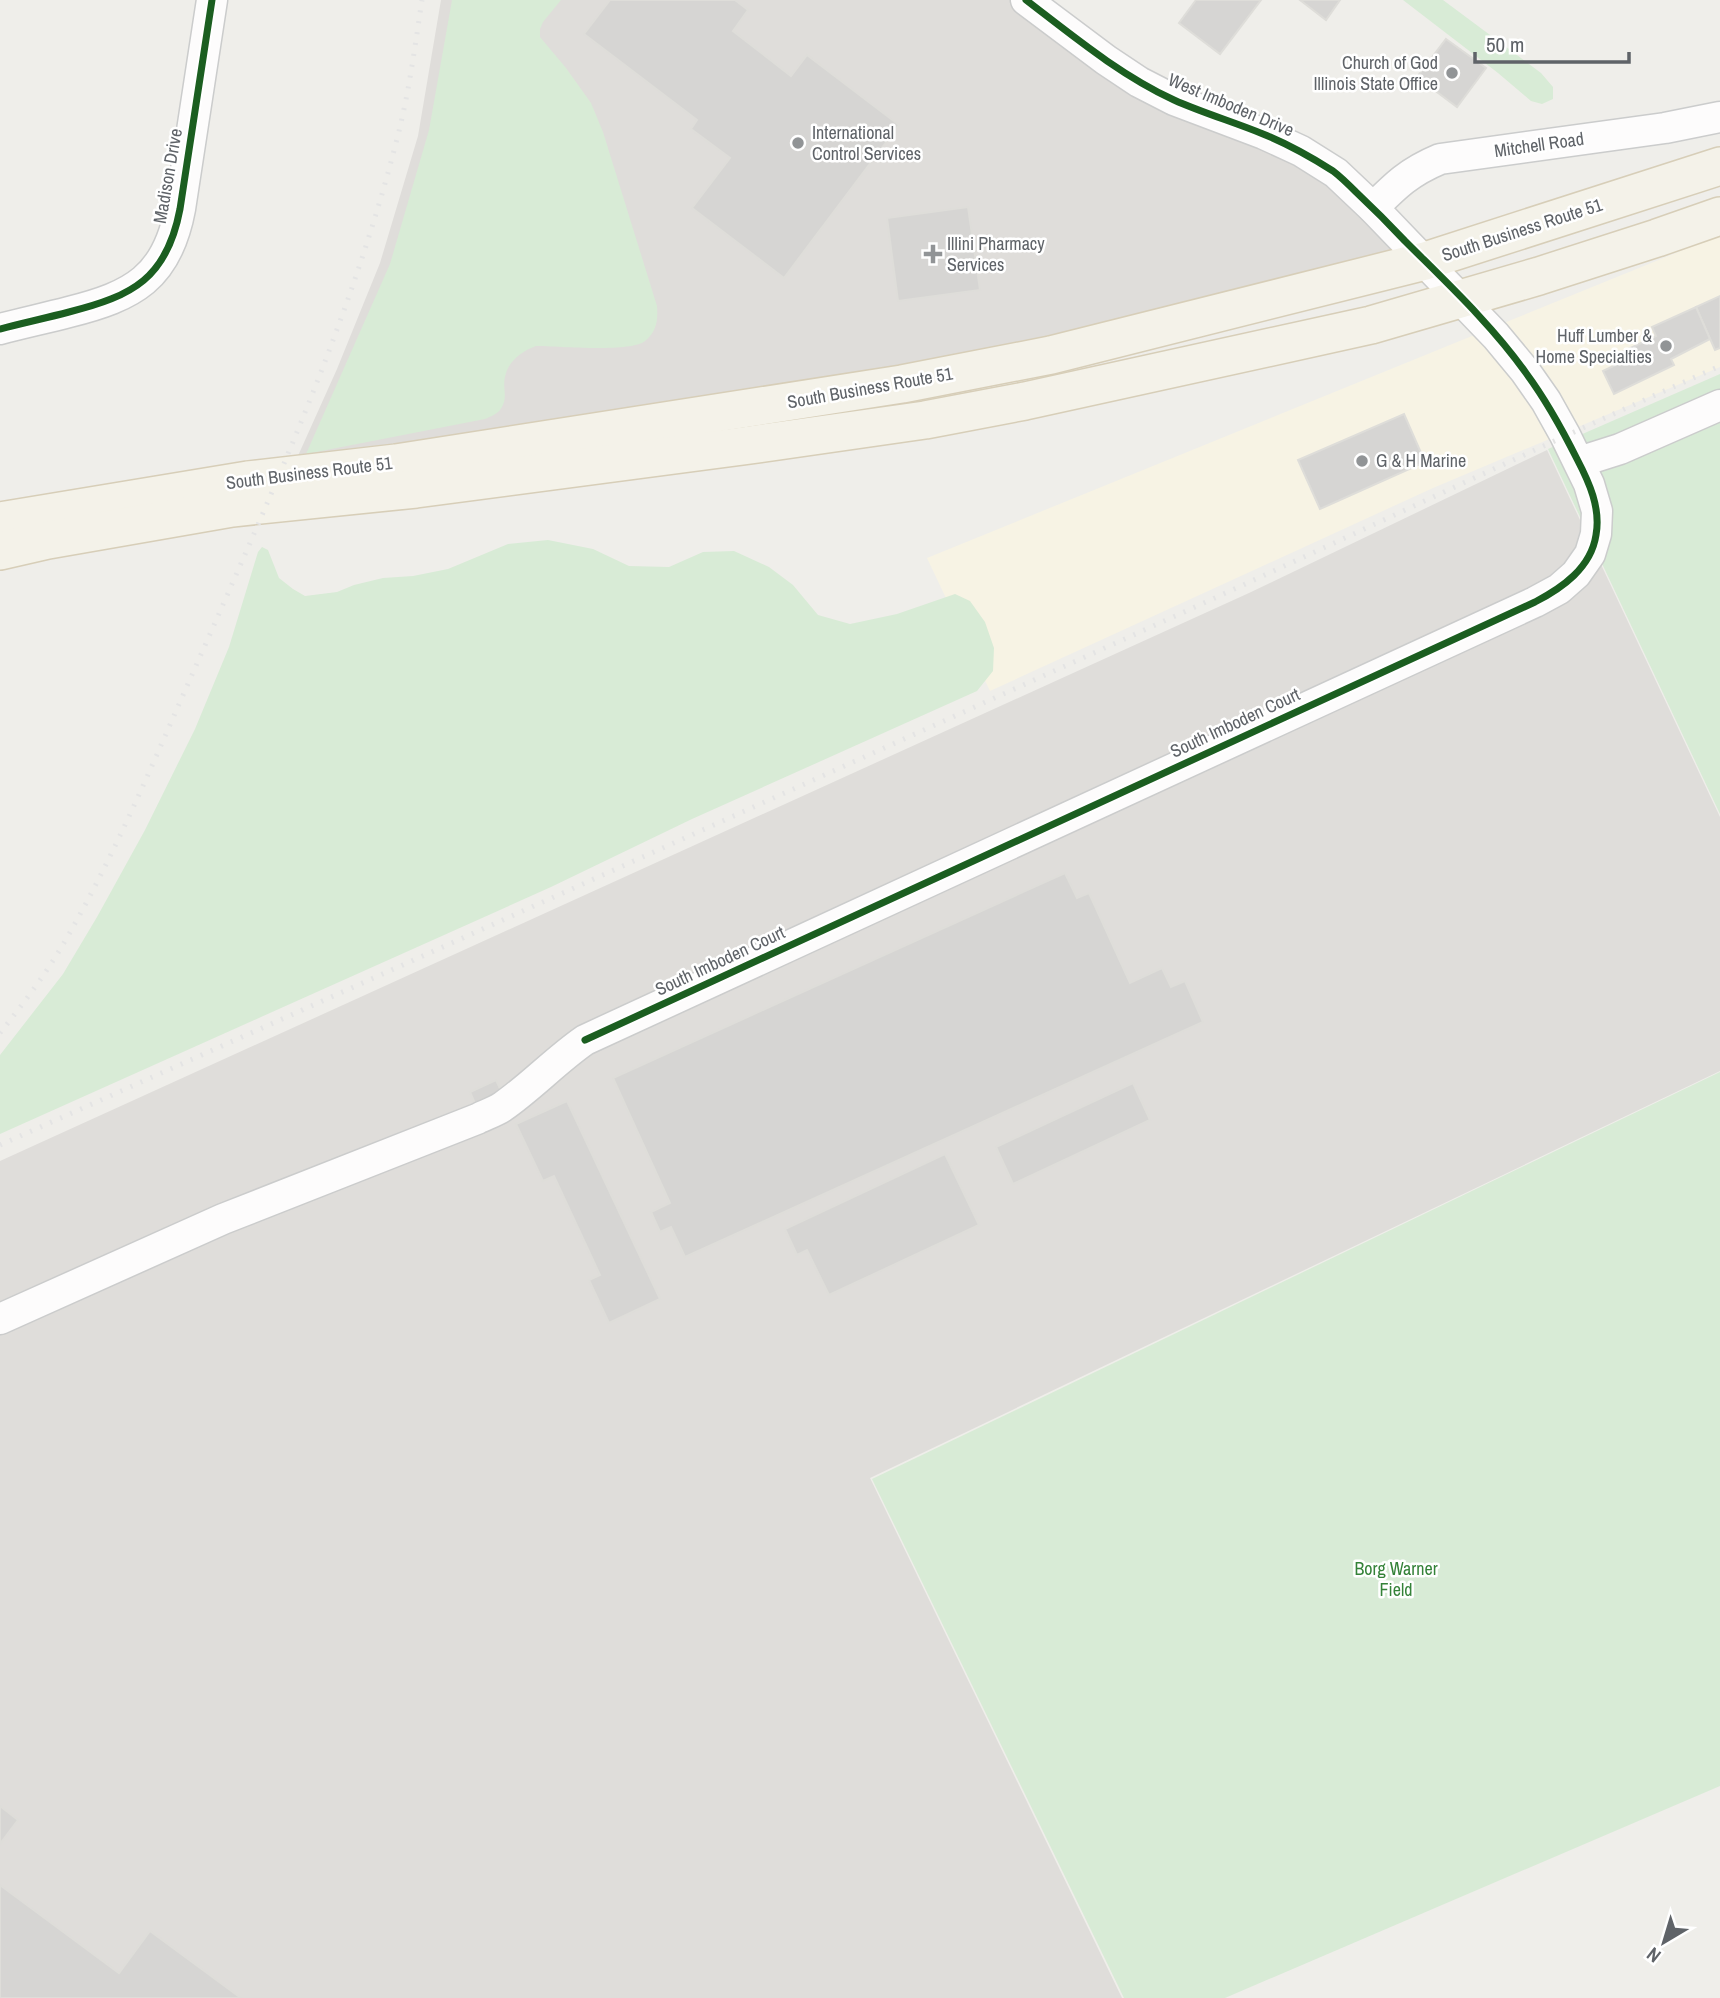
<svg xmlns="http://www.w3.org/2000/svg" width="1720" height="1998" font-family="'Archivo Narrow',sans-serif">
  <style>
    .commercial { fill: #f7f3e4 }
    .industrial { fill: #dfddda }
    .green { fill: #d8ebd6 }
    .building { fill: #d6d5d3; stroke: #deddd9; stroke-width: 2 }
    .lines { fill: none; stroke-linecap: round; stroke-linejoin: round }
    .minor-casing { stroke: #cbcccc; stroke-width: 33 }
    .major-casing { stroke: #d7ceb8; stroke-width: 40 }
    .minor { stroke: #fdfcfc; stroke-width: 30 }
    .major { stroke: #f4f2e9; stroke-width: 37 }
    .rail { stroke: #e4e4e4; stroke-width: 5; stroke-dasharray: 2 9; stroke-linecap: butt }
    .cycleway-casing { stroke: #fff; stroke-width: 11 }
    .cycleway { stroke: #1b5e20; stroke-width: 7 }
    .poi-dot { fill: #919496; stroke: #fff; stroke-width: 2.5 }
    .labels { text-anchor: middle; stroke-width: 5; stroke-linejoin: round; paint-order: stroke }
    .poi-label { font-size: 18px; fill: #5f6368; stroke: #fff; text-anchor: start }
    .street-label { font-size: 18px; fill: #5f6368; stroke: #fff }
    .park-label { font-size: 18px; fill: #348238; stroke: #fff }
  </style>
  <rect width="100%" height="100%" fill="#efeeea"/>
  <path class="commercial" d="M1720,235V367L1433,488L990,691L927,558Z"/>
  <g class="industrial">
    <path d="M441,0H1013L1306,162L1414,259L1064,344L588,426L297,458L337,369L380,263L418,136Z"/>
    <path d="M1547,450L1720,817V1071L870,1478L1122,1998H0V1161L1249,593Z"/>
  </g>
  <g class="green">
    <path d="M452,0H561L543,22L540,29V37L566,68L591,103L603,132L657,306C658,320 657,331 645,341C630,353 557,346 536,346C522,351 508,361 505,377C502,389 509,398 500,410C497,414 490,417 485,419L306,454L390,264L429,130Z"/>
    <path d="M1403,0H1443L1541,73L1553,87V99L1542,104L1531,101L1498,73Z"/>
    <path d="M1720,374V814L1548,449Z"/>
    <path d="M548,540L593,549L629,566L669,567L703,552L734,551L769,567L793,585L818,615L850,624L897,614L955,594L970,601L985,622L994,648L993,671L977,691L692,819L551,887L0,1134V1055L63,974L97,917L145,830L195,729L229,647L258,552L262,547L268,550L279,578L293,589L305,596L337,592L354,585L383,578L413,576L448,569L508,544Z"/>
    <path d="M1720,1072V1786L1225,1998H1124L872,1479Z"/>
  </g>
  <g class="building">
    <path d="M610,0H735L748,10L733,31L791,76L807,55L899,125L784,278L692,208L730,158L691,129L697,120L584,34Z"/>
    <path d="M1196,0H1261L1220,54L1179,23Z"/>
    <path d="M1300,0H1340L1326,20Z"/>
    <path d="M1446,39L1486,68L1457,107L1417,77Z"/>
    <path d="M968,207L980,290L898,301L887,218Z"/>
    <path d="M1720,296V348L1715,350L1696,307Z"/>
    <path d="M1696,307L1710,339L1671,359L1674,365L1614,394L1603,371L1626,360L1622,352L1656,336L1652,327Z"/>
    <path d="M1404,414L1425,462L1320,509L1298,460Z"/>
    <path d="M1065,873L1077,898L1089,893L1130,983L1162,968L1171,987L1185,981L1203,1022L685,1257L671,1227L660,1232L651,1212L670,1203L613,1078Z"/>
    <path d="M496,1080L504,1097L477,1108L470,1092Z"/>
    <path d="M1133,1083L1150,1120L1013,1184L996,1147Z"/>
    <path d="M567,1101L660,1299L609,1323L589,1280L600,1275L554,1176L543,1181L516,1124Z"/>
    <path d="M945,1154L979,1225L829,1295L807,1250L797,1255L785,1229Z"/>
    <path d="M0,1806L18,1820L0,1844Z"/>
    <path d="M0,1885L119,1973L150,1931L241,1998H0Z"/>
  </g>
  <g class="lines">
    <g class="minor-casing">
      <g id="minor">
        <path d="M1373,208C1396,185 1409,172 1440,159L1665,128L1720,117"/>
        <path d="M0,329C23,323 46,318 69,312C133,296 167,278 180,209L212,0"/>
        <path d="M1579,462L1620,449L1720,405"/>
        <path d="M0,1319L223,1219L477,1119C485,1115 494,1112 502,1107C531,1087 556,1060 585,1040L1535,602L1559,589L1576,574L1590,554L1596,534L1597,511L1589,484L1565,435L1546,401L1525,371L1496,336L1373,208L1336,173L1301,151L1264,134L1174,100L1139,82L1106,60L1026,0"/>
      </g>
    </g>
    <g class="major-casing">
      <g id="major">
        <path d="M0,521L248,480L396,463L902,384L1051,355L1425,261L1720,166"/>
        <path d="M0,551L48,540L232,508L416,489L743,446L925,420L1025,401L1371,325L1539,276L1657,238L1720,216"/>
      </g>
    </g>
    <use href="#minor" class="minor"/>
    <use href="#major" class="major"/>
    <g class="rail">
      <path d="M0,1033C23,1004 46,974 65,941C119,848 159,748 203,650C276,484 352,316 397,139C409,93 415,46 422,0"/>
      <path d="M0,1145C384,974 768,801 1151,627C1341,541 1529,451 1720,366"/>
    </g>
    <g class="cycleway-casing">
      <g id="cycleway">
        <path d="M0,329C23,323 46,318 69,312C133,296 167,278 180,209L212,0"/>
        <path d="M585,1040L1535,602C1562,588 1591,568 1596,535C1601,508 1589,482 1577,459C1562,429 1546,400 1526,373C1492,325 1447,283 1405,241C1389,224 1373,208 1356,192C1349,185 1341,177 1333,171C1311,157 1288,144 1263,134C1234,122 1203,113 1174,100C1120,75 1073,36 1026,0"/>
      </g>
    </g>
    <use href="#cycleway" class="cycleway"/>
  </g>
  <g class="poi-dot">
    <circle cx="1452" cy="73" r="7"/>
    <circle cx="798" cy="143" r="7"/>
    <path d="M929.5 243.5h7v7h7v7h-7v7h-7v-7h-7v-7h7z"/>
    <circle cx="1666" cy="346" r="7"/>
    <circle cx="1362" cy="461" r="7"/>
  </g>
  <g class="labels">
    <g class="poi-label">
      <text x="1438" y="69" text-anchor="end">Church of God<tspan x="1438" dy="21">Illinois State Office</tspan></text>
      <text x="812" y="139">International<tspan x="812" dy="21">Control Services</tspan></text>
      <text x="947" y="250">Illini Pharmacy<tspan x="947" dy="21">Services</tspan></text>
      <text x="1652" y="342" text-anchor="end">Huff Lumber &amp;<tspan x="1652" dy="21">Home Specialties</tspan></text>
      <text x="1376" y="467">G &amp; H Marine</text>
    </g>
    <g class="street-label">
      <text transform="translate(1231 105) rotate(23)" y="6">West Imboden Drive</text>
      <text transform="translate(1539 145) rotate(-8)" y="6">Mitchell Road</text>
      <text transform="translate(168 176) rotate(-80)" y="6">Madison Drive</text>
      <text transform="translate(1522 230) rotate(-18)" y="6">South Business Route 51</text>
      <text transform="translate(870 388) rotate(-10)" y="6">South Business Route 51</text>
      <text transform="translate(309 473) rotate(-7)" y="6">South Business Route 51</text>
      <text transform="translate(1235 723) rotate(-25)" y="6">South Imboden Court</text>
      <text transform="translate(720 961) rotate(-25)" y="6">South Imboden Court</text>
    </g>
    <g class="park-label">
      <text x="1396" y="1575">Borg Warner<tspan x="1396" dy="21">Field</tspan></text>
    </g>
  </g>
  <g transform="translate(1664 1942) rotate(218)" stroke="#ffffff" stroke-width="5" paint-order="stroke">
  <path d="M0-5L12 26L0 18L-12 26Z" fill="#5f6368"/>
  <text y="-10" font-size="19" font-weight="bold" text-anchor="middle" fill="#5f6368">N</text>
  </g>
  <path d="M1475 52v10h154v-10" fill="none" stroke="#5f6368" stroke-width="3.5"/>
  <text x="1486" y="52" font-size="21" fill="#5f6368" stroke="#ffffff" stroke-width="5" paint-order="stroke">50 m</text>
</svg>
